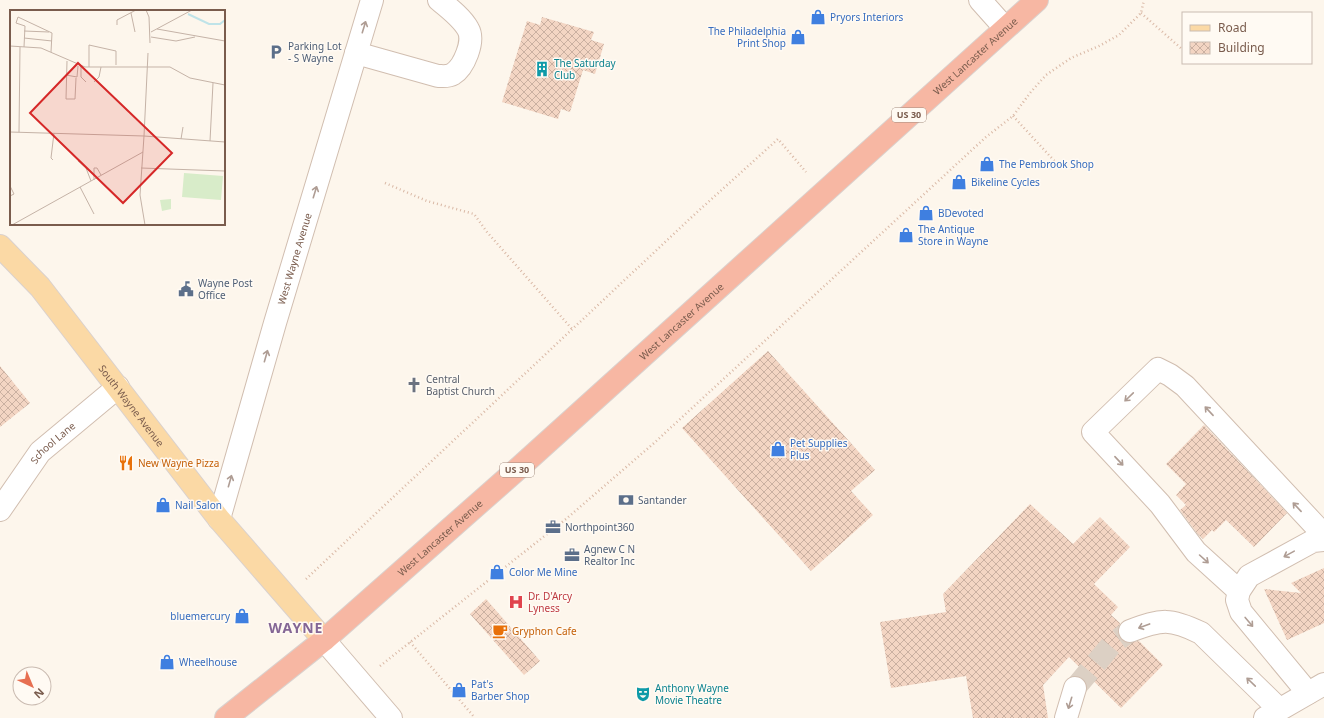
<svg xmlns="http://www.w3.org/2000/svg" width="1324" height="718" font-family="'Noto Sans',sans-serif">
  <style>
    .building { fill: url(#building-cross-hatch) }
    .lines { fill: none; stroke-linecap: round; stroke-linejoin: round }
    .minor-tunnel { stroke: #dcd0c4; stroke-width: 22; stroke-dasharray: 22 11; stroke-linecap: butt }
    .minor-casing { stroke: #d1beb0; stroke-width: 24 }
    .major-casing { stroke: #dad1cd; stroke-width: 24 }
    .highway-casing { stroke: #dad1cd; stroke-width: 24 }
    .path { stroke: #d9b8a5; stroke-width: 2.5; stroke-dasharray: 1 3; stroke-linecap: butt }
    .minor { stroke: #fff; stroke-width: 22 }
    .major { stroke: #fbd9a5; stroke-width: 22 }
    .highway { stroke: #f7b7a3; stroke-width: 22 }
    .oneway { stroke: #af9d94 }
    .labels { text-anchor: middle; stroke-width: 3; stroke-linejoin: round; paint-order: stroke }
    .shield { fill: #fffaf3; stroke: #a28b7f; stroke-width: 1 }
    .shield-label { font-size: 9px; font-weight: bold; fill: #7a5c4d }
    .shop-label { font-size: 10px; fill: #366cbe; stroke: #fffaf3; text-anchor: start }
    .service-label { font-size: 10px; fill: #4e5e75; stroke: #fffaf3; text-anchor: start }
    .street-label { font-size: 10px; fill: #7a5c4d; stroke: #fffaf3 }
    .culture-label { font-size: 10px; fill: #0d838f; stroke: #fffaf3; text-anchor: start }
    .worship-label { font-size: 10px; fill: #5b616d; stroke: #fffaf3; text-anchor: start }
    .food-label { font-size: 10px; fill: #c56008; stroke: #fffaf3; text-anchor: start }
    .health-label { font-size: 10px; fill: #be3a42; stroke: #fffaf3; text-anchor: start }
    .district-label { font-size: 14px; font-weight: bold; letter-spacing: 1px; fill: #846695; stroke: #fffaf3 }
    .inset-river { fill: none; stroke: #bfe3e8; stroke-width: 2 }
    .inset-road { fill: none; stroke: #c5b3a7; stroke-width: 1 }
    .view { fill: #d62828; fill-opacity: 0.15; stroke: #d62828; stroke-width: 2 }
    .inset-edge { fill: none; stroke: #7a5c4d; stroke-width: 2 }
  </style>
  <defs>
    <pattern id="building-cross-hatch" width="8" height="8" patternUnits="userSpaceOnUse"><rect width="8" height="8" fill="#f3d5c3"/><path d="M0 0l8 8M0 8l8-8" fill="none" stroke="#cab0a1"/></pattern>
  </defs>
  <rect width="100%" height="100%" fill="#fdf6ec"/>
  <g class="building">
    <path d="M542,17L594,32L591,40L604,44L595,74L583,70L570,112L561,109L558,119L502,102L527,21L540,25Z"/>
    <path d="M768,351L875,470L851,491L873,515L811,571L682,428Z"/>
    <path d="M0,366L30,403L0,427Z"/>
    <path d="M1204,425L1287,513L1254,547L1226,520L1214,532L1212,530L1203,539L1197,533L1180,510L1186,505L1176,495L1186,484L1166,464Z"/>
    <path d="M1030,504L1073,544L1100,517L1130,547L1094,584L1118,607L1111,615L1120,623L1118,629V635L1122,640L1128,643L1139,641L1163,665L1121,708L1069,657L1043,685L1048,718H973L966,676L891,688L880,622L946,612L943,594Z"/>
    <path d="M1324,568V623L1287,640L1264,589L1301,593L1291,583Z"/>
    <path d="M486,599L540,661L524,675L470,614Z"/>
  </g>
  <g class="lines">
    <path class="minor-tunnel" d="M1075,688L1113,643L1130,631"/>
    <g class="minor-casing">
      <g id="minor">
        <path d="M980,0L1005,28"/>
        <path d="M356,53L438,76C443,76 448,77 453,74C464,67 475,41 468,29C462,18 449,8 439,0"/>
        <path id="s1" d="M0,510L40,452L118,387"/>
        <path id="s2" d="M219,519L275,323L372,0"/>
        <path d="M1239,591L1196,552L1160,504L1093,432L1158,369L1170,375L1185,386L1324,535"/>
        <path d="M1130,631C1162,619 1170,618 1201,633L1279,709"/>
        <path d="M324,640L391,718"/>
        <path d="M1308,693L1241,612L1237,600L1239,591L1249,576L1313,541L1324,540"/>
        <path d="M1066,718L1075,688"/>
        <path d="M1265,718L1324,684"/>
      </g>
    </g>
    <g class="major-casing">
      <g id="major">
        <path id="s3" d="M0,246L40,287L219,519L324,640"/>
      </g>
    </g>
    <g class="highway-casing">
      <g id="highway">
        <path id="s4" d="M226,718L324,640L521,466L1037,0"/>
      </g>
    </g>
    <g class="path">
      <path d="M1141,13L1183,50"/>
      <path d="M1013,116L1059,166L1074,169"/>
      <path d="M385,183L427,201L474,214L487,232L572,329"/>
      <path d="M306,579L695,214L778,139L806,172"/>
      <path d="M410,642L475,718"/>
      <path d="M380,666L566,519L653,444L986,137L1013,116L1030,93L1046,75L1071,58L1099,46L1119,35L1141,13L1144,0"/>
    </g>
    <use href="#minor" class="minor"/>
    <use href="#major" class="major"/>
    <use href="#highway" class="highway"/>
  </g>
  <defs><path id="oneway-shaft" d="M-6 0H5M1.5-3L5.5 0L1.5 3" fill="none" stroke-width="1.6" stroke-linecap="round" stroke-linejoin="round"/></defs>
  <g class="oneway">
    <use href="#oneway-shaft" transform="translate(364 27) rotate(-73)"/>
    <use href="#oneway-shaft" transform="translate(315 192) rotate(-73)"/>
    <use href="#oneway-shaft" transform="translate(266 356) rotate(-74)"/>
    <use href="#oneway-shaft" transform="translate(1129 397) rotate(136)"/>
    <use href="#oneway-shaft" transform="translate(1209 411) rotate(-133)"/>
    <use href="#oneway-shaft" transform="translate(1119 461) rotate(47)"/>
    <use href="#oneway-shaft" transform="translate(230 481) rotate(-74)"/>
    <use href="#oneway-shaft" transform="translate(1297 507) rotate(-133)"/>
    <use href="#oneway-shaft" transform="translate(1289 554) rotate(151)"/>
    <use href="#oneway-shaft" transform="translate(1204 559) rotate(42)"/>
    <use href="#oneway-shaft" transform="translate(1249 622) rotate(50)"/>
    <use href="#oneway-shaft" transform="translate(1144 626) rotate(160)"/>
    <use href="#oneway-shaft" transform="translate(1251 682) rotate(-136)"/>
    <use href="#oneway-shaft" transform="translate(1070 703) rotate(107)"/>
  </g>
  <defs>
    <g id="shop-bare" transform="scale(1.2)"><path d="M-5-2.5h2.3a2.7 3.5 0 0 1 5.4 0H5L5.5 6h-11ZM-1.5-2.5h3a1.5 2.3 0 0 0-3 0Z" fill="#3f7fe0" stroke="#fffaf3" stroke-width="2.5" paint-order="stroke"/></g>
    <g id="parking-bare" transform="scale(1.2)"><path d="M-3.5-5.5H1a3.5 3.5 0 0 1 0 7H-1V5.5H-3.5ZM-1-3.4V-.6H.8a1.4 1.4 0 0 0 0-2.8Z" fill="#5c6f8a" stroke="#fffaf3" stroke-width="2.5" paint-order="stroke"/></g>
    <g id="building-bare" transform="scale(1.2)"><path d="M-4-6H4V6H1V3H-1V6H-4ZM-2.5-4.3h1.7v1.8h-1.7ZM.8-4.3h1.7v1.8H.8ZM-2.5-1h1.7V.8h-1.7ZM.8-1h1.7V.8H.8Z" fill="#0f9aa8" stroke="#fffaf3" stroke-width="2.5" paint-order="stroke"/></g>
    <g id="civic-bare" transform="scale(1.2)"><path d="M-.6-6.5H3V-4.5H.6V-3L4-1V1h2V6H-6V1h2V-1L-.6-3ZM-1.2 2.5V6h2.4V2.5Z" fill="#5c6f8a" stroke="#fffaf3" stroke-width="2.5" paint-order="stroke"/></g>
    <g id="church-bare" transform="scale(1.2)"><path d="M-1.2-6h2.4v3.5h3.3v2.4h-3.3V6h-2.4V-.1h-3.3v-2.4h3.3Z" fill="#6b7280" stroke="#fffaf3" stroke-width="2.5" paint-order="stroke"/></g>
    <g id="restaurant-bare" transform="scale(1.2)"><path d="M-5-6h1v4h1v-4h1v4h1v-4h1v5L-1.5 .5V6h-2V.5L-5-1ZM5-6V6H3V1.5H1.5Q1.5-4 5-6Z" fill="#e8710a" stroke="#fffaf3" stroke-width="2.5" paint-order="stroke"/></g>
    <g id="bank-bare" transform="scale(1.2)"><path d="M-6-4H6V4H-6ZM0-2.3a2.3 2.3 0 1 0 0 4.6a2.3 2.3 0 1 0 0-4.6Z" fill="#5c6f8a" stroke="#fffaf3" stroke-width="2.5" paint-order="stroke"/></g>
    <g id="office-bare" transform="scale(1.2)"><path d="M-6-3h4V-5.5h4V-3h4V5H-6ZM-1-4.5V-3h2v-1.5ZM-6 0V1H6V0Z" fill="#5c6f8a" stroke="#fffaf3" stroke-width="2.5" paint-order="stroke"/></g>
    <g id="hospital-bare" transform="scale(1.2)"><path d="M-5-5h3v3.5h4V-5h3V5h-3V1.5h-4V5h-3Z" fill="#e0444e" stroke="#fffaf3" stroke-width="2.5" paint-order="stroke"/></g>
    <g id="cafe-bare" transform="scale(1.2)"><path d="M-5.5-4.5H6V0H3Q3 3.5 0 3.5H-2.5Q-5.5 3.5-5.5 0ZM3-3.2v2h1.7v-2ZM-6 4.5H4V6H-6Z" fill="#e8710a" stroke="#fffaf3" stroke-width="2.5" paint-order="stroke"/></g>
    <g id="theatre-bare" transform="scale(1.2)"><path d="M-5-5.5Q0-4 5-5.5V0Q5 5 0 6Q-5 5-5 0ZM-3.3-2.5H-1v1.5H-3.3ZM1-2.5H3.3v1.5H1ZM-2.8 1Q0 5.5 2.8 1Z" fill="#0f9aa8" stroke="#fffaf3" stroke-width="2.5" paint-order="stroke"/></g>
  </defs>
  <g fill-rule="evenodd">
    <use href="#shop-bare" x="818" y="17"/>
    <use href="#shop-bare" x="798" y="37"/>
    <use href="#parking-bare" x="276" y="52"/>
    <use href="#building-bare" x="542" y="69"/>
    <use href="#shop-bare" x="987" y="164"/>
    <use href="#shop-bare" x="959" y="182"/>
    <use href="#shop-bare" x="926" y="213"/>
    <use href="#shop-bare" x="906" y="235"/>
    <use href="#civic-bare" x="186" y="289"/>
    <use href="#church-bare" x="414" y="385"/>
    <use href="#shop-bare" x="778" y="449"/>
    <use href="#restaurant-bare" x="126" y="463"/>
    <use href="#bank-bare" x="626" y="500"/>
    <use href="#shop-bare" x="163" y="505"/>
    <use href="#office-bare" x="553" y="527"/>
    <use href="#office-bare" x="572" y="555"/>
    <use href="#shop-bare" x="497" y="572"/>
    <use href="#hospital-bare" x="516" y="602"/>
    <use href="#shop-bare" x="242" y="616"/>
    <use href="#cafe-bare" x="500" y="631"/>
    <use href="#shop-bare" x="167" y="662"/>
    <use href="#shop-bare" x="459" y="690"/>
    <use href="#theatre-bare" x="643" y="694"/>
  </g>
  <g class="labels">
    <g class="shield">
      <rect x="892" y="108" width="34" height="14" rx="3"/>
      <rect x="500" y="463" width="34" height="14" rx="3"/>
    </g>
    <g class="shield-label">
      <text x="909" y="118">US 30</text>
      <text x="517" y="473">US 30</text>
    </g>
    <g class="shop-label">
      <text x="830" y="21">Pryors Interiors</text>
      <text x="786" y="35" text-anchor="end">The Philadelphia<tspan x="786" dy="12">Print Shop</tspan></text>
      <text x="999" y="168">The Pembrook Shop</text>
      <text x="971" y="186">Bikeline Cycles</text>
      <text x="938" y="217">BDevoted</text>
      <text x="918" y="233">The Antique<tspan x="918" dy="12">Store in Wayne</tspan></text>
      <text x="790" y="447">Pet Supplies<tspan x="790" dy="12">Plus</tspan></text>
      <text x="175" y="509">Nail Salon</text>
      <text x="509" y="576">Color Me Mine</text>
      <text x="230" y="620" text-anchor="end">bluemercury</text>
      <text x="179" y="666">Wheelhouse</text>
      <text x="471" y="688">Pat's<tspan x="471" dy="12">Barber Shop</tspan></text>
    </g>
    <g class="service-label">
      <text x="288" y="50">Parking Lot<tspan x="288" dy="12">- S Wayne</tspan></text>
      <text x="198" y="287">Wayne Post<tspan x="198" dy="12">Office</tspan></text>
      <text x="638" y="504">Santander</text>
      <text x="565" y="531">Northpoint360</text>
      <text x="584" y="553">Agnew C N<tspan x="584" dy="12">Realtor Inc</tspan></text>
    </g>
    <g class="street-label">
      <text dy="4" stroke="none"><textPath href="#s4" startOffset="1000">West Lancaster Avenue</textPath></text>
      <text dy="4" stroke="none"><textPath href="#s2" startOffset="271">West Wayne Avenue</textPath></text>
      <text dy="4" stroke="none"><textPath href="#s4" startOffset="604">West Lancaster Avenue</textPath></text>
      <text dy="4" stroke="none"><textPath href="#s3" startOffset="207">South Wayne Avenue</textPath></text>
      <text dy="4" stroke="none"><textPath href="#s1" startOffset="86">School Lane</textPath></text>
      <text dy="4" stroke="none"><textPath href="#s4" startOffset="280">West Lancaster Avenue</textPath></text>
    </g>
    <g class="culture-label">
      <text x="554" y="67">The Saturday<tspan x="554" dy="12">Club</tspan></text>
      <text x="655" y="692">Anthony Wayne<tspan x="655" dy="12">Movie Theatre</tspan></text>
    </g>
    <g class="worship-label">
      <text x="426" y="383">Central<tspan x="426" dy="12">Baptist Church</tspan></text>
    </g>
    <g class="food-label">
      <text x="138" y="467">New Wayne Pizza</text>
      <text x="512" y="635">Gryphon Cafe</text>
    </g>
    <g class="health-label">
      <text x="528" y="600">Dr. D'Arcy<tspan x="528" dy="12">Lyness</tspan></text>
    </g>
    <g class="district-label">
      <text x="296" y="633">WAYNE</text>
    </g>
  </g>
  <g transform="translate(10 10)">
    <rect width="215" height="215" fill="#fdf6ec"/>
    <path d="M174,163L213,166L211,190L172,187ZM161,189V199L152,201L150,190Z" fill="#d8ecc9"/>
    <path class="inset-river" d="M178,4L199,14H210L215,10"/>
    <path class="inset-road" d="M136,0L139,7L140,33M121,3L125,22M107,15V10L126,0M147,19L215,31M14,21L39,22M141,22L182,0M141,27L166,31L185,27M14,28L42,31M0,36L31,38L75,57H160L180,68L215,75M14,37L15,16L6,13L8,7L42,23L41,42M57,51L56,89H65L66,68M71,56V67L76,72M79,57V35L106,41V55M56,65L67,67L68,56M84,72L89,67L91,57M0,122L134,126L215,132M9,122L10,37M134,126L138,43M134,126L130,185L135,215M171,129L173,117M200,131L203,73M43,150L41,148L44,123M68,151L76,158L81,171M131,158L215,161M84,170V158H87L91,165M0,176L4,184L0,186M70,177L84,204M2,215L133,142"/>
    <path class="view" d="M68,53L162,143L113,193L20,103Z"/>
    <rect width="215" height="215" class="inset-edge"/>
  </g>
  <rect x="1182" y="12" width="130" height="52" fill="#fffaf3" stroke="#cabbb1"/>
  <rect x="1190" y="25" width="20" height="6" fill="#fbd9a5" stroke="#cabbb1"/>
  <text x="1218" y="32" font-size="12" fill="#7a5c4d">Road</text>
  <rect x="1190" y="42" width="20" height="12" fill="url(#building-cross-hatch)" stroke="#cabbb1"/>
  <text x="1218" y="52" font-size="12" fill="#7a5c4d">Building</text>
  <g transform="translate(32 686) rotate(136)"><circle r="19" fill="#fffaf3" stroke="#cabbb1"/>
  <path d="M0-3L7 15L0 10L-7 15Z" fill="#e76f51"/>
  <text y="-6" font-size="11" font-weight="bold" text-anchor="middle" fill="#7a5c4d">N</text>
  </g>
</svg>
